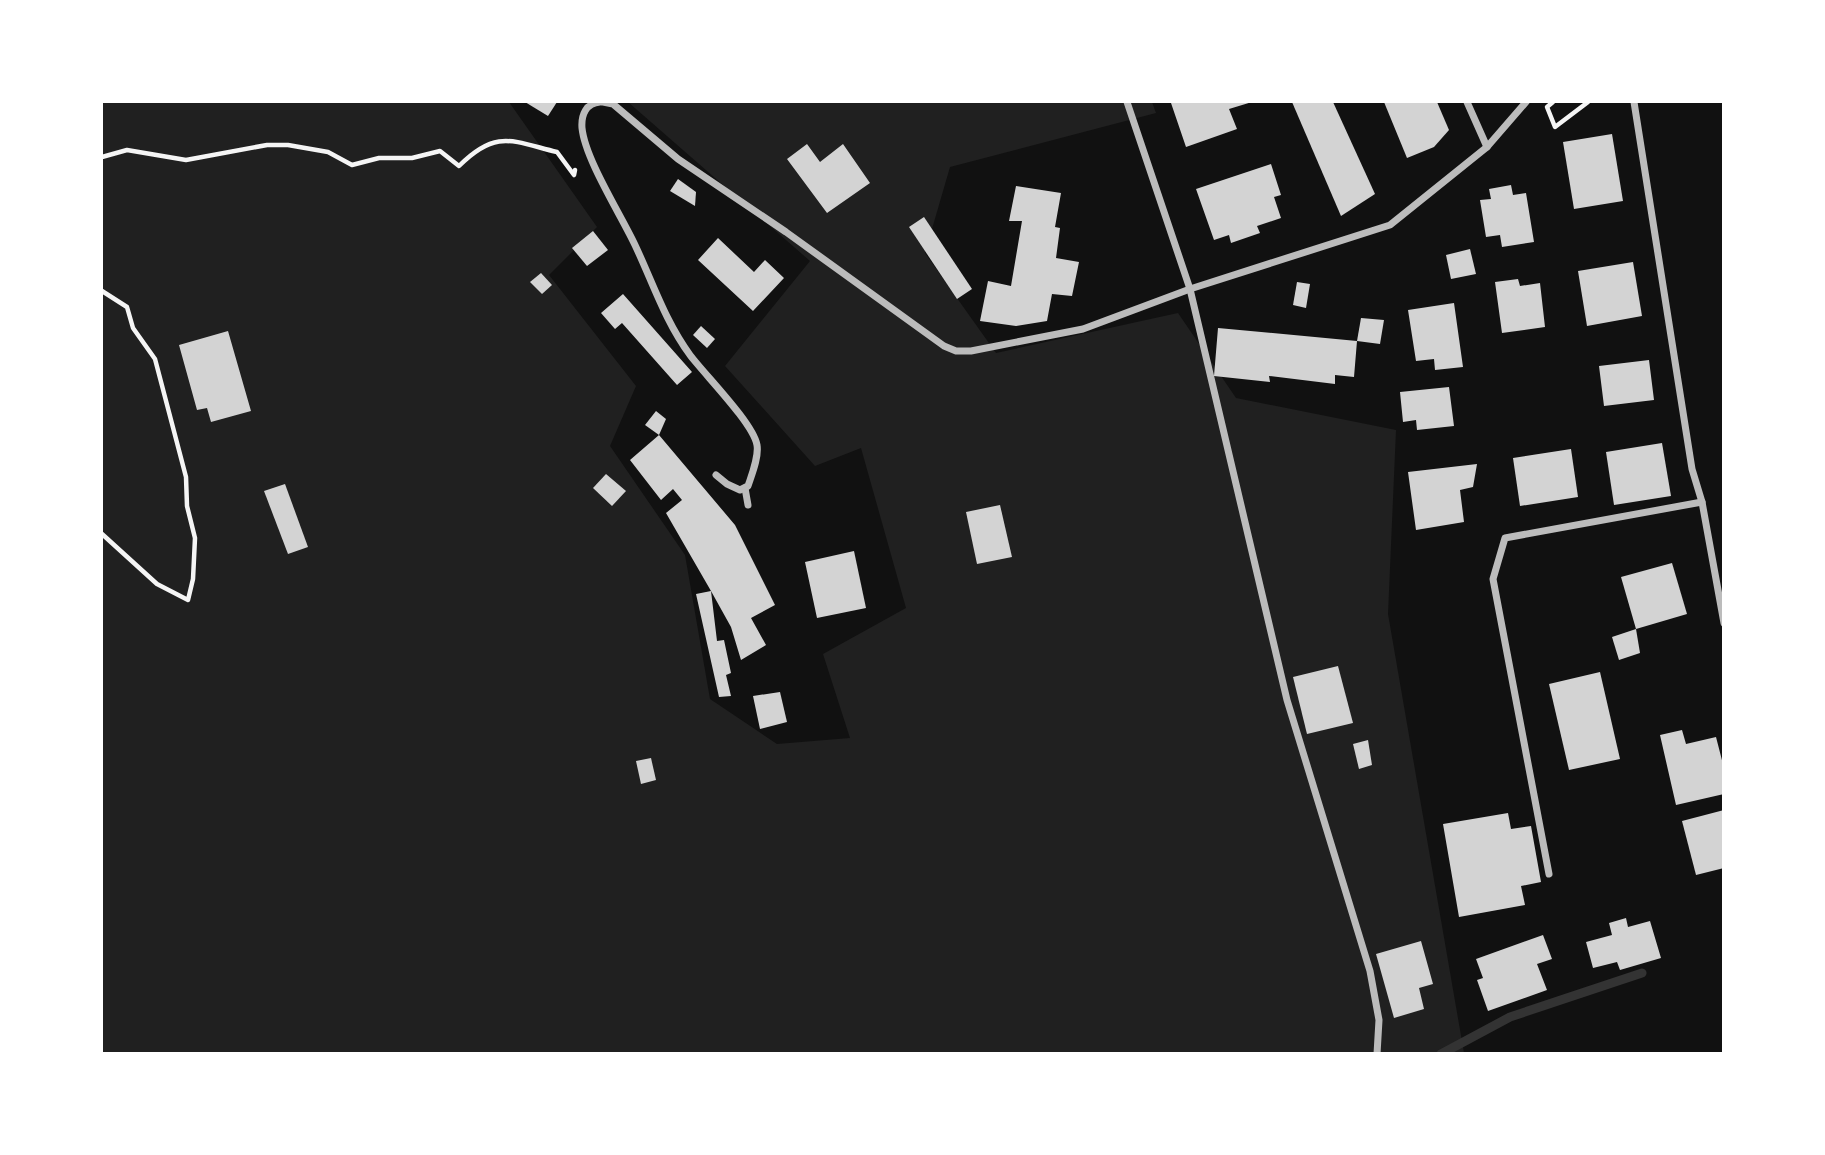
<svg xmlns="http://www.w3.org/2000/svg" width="1825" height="1155" font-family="'Public Sans',sans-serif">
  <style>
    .green { fill: #202020 }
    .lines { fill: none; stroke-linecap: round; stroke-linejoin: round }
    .stream { stroke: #333; stroke-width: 9 }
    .building { fill: #d3d3d3 }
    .path { stroke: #f5f5f5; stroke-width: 4.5 }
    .minor { stroke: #bcbcbc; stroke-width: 7 }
  </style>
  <rect width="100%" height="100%" fill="#111"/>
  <path class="green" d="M102,102H509L597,227L549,275L636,386L610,446L685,555L710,699L777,744L850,738L823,654L906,608L861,448L815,466L725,366L810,261L628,102H1152L1156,113L950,167L925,253L996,353L1178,313L1236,398L1396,430L1388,614L1464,1053H102Z"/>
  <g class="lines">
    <path class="stream" d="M1441,1054L1510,1017L1642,973"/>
  </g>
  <g class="building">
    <path d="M525,102H557L548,116Z"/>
    <path d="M1177,102H1252L1229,109L1237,129L1186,147L1171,103Z"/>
    <path d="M1292,102H1333L1375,194L1341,216Z"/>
    <path d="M1384,102H1437L1449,130L1434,147L1407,158Z"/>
    <path d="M1612,134L1623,201L1574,209L1563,142Z"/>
    <path d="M807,144L820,162L843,144L870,183L827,213L787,159Z"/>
    <path d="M1271,164L1281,195L1274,197L1281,218L1257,226L1260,233L1231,243L1229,235L1214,240L1196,189Z"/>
    <path d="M678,179L696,192L695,206L670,191Z"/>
    <path d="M1511,185L1513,195L1526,193L1534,242L1502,247L1500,235L1486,237L1480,200L1491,199L1489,189Z"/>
    <path d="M1016,186L1061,193L1055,227L1060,228L1056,258L1079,262L1072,296L1052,294L1047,321L1016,326L980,321L988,281L1011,286L1022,221H1009Z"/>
    <path d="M924,217L972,289L957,299L909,227Z"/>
    <path d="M593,231L608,250L587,266L572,248Z"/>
    <path d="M718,238L754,272L765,260L784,278L753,311L698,260Z"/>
    <path d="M1470,249L1476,274L1451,279L1446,255Z"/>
    <path d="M1633,262L1642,316L1587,326L1578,271Z"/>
    <path d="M541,273L552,285L542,294L530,282Z"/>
    <path d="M1518,279L1520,286L1540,283L1545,327L1502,333L1495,282Z"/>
    <path d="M1297,282L1310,284L1306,308L1293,305Z"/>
    <path d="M623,294L692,372L677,385L622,323L615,329L601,313Z"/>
    <path d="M1454,303L1463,367L1435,370L1434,359L1416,361L1408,310Z"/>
    <path d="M1361,318L1384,320L1380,344L1357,341Z"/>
    <path d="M701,326L715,339L707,348L693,335Z"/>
    <path d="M1218,328L1357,341L1354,377L1335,375V384L1269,376L1270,382L1214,376Z"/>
    <path d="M228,331L251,411L211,422L207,408L197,410L179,345Z"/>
    <path d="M1649,360L1654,400L1604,406L1599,366Z"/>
    <path d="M1449,387L1454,426L1417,430L1416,420L1403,422L1400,392Z"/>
    <path d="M656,411L666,419L659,435L645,425Z"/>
    <path d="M659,435L735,525L775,605L751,618L766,645L741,660L731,627L711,591L717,641L724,640L731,673L726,675L731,696L719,697L696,594L711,591L666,513L682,500L673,489L661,500L630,460Z"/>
    <path d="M1662,443L1671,496L1614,505L1606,452Z"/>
    <path d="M1571,449L1578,497L1520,506L1513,458Z"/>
    <path d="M1477,464L1473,487L1460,490L1464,522L1416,530L1408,472Z"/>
    <path d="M606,474L626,491L612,506L593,488Z"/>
    <path d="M285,484L308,547L288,554L264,491Z"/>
    <path d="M1000,505L1012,557L977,564L966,512Z"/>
    <path d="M854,551L866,608L817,618L805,562Z"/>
    <path d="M1672,563L1687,614L1636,629L1621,577Z"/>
    <path d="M1636,629L1640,653L1619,660L1612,637Z"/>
    <path d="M1338,666L1353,723L1307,734L1293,677Z"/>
    <path d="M1600,672L1620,759L1569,770L1549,684Z"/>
    <path d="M780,692L787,722L760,729L753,696Z"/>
    <path d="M1682,730L1686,744L1716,737L1724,768V794L1676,805L1660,735Z"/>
    <path d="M1368,740L1372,765L1359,769L1353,744Z"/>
    <path d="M651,758L656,780L641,784L636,761Z"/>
    <path d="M1724,810V868L1696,875L1682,821Z"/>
    <path d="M1508,813L1511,829L1531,826L1541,882L1521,886L1525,905L1459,917L1443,824Z"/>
    <path d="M1626,918L1628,927L1650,921L1661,958L1620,970L1617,962L1593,968L1586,942L1612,935L1609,923Z"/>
    <path d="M1543,935L1552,959L1537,964L1547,990L1488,1011L1477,980L1483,978L1476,959Z"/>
    <path d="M1421,941L1433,984L1419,988L1424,1009L1394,1018L1376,954Z"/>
  </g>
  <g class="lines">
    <g class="path">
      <path d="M1553,102L1547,107L1555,127L1588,102"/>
      <path d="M102,157L127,150L186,160L267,145H288L328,152L352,165L379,158H412L440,151L459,166C496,129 512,141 557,152L574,175L575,170"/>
      <path d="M102,291L127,307L133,328L155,359L186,477L187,506L195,538L193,579L188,600L157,584L102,534"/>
    </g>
    <g class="minor">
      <path d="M600,102C586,103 581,115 582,128C585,159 621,215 635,245C653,283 665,321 690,355C705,375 753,423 757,445C759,457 752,474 748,486L740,490L727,484L716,475"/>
      <path d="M603,102L613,104L678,159L786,232L944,346L956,351H971L1083,329L1190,289L1390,225L1487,147"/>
      <path d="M1127,102L1190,289L1287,700L1370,971L1379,1020L1377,1054"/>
      <path d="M1467,102L1487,147L1526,102"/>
      <path d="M1634,102L1692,469L1702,502L1724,623"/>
      <path d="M745,488L748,505"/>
      <path d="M1549,874L1493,579L1505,538L1702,502"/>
    </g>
  </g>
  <rect width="1825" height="1155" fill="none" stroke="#ffffff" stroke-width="206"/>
</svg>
